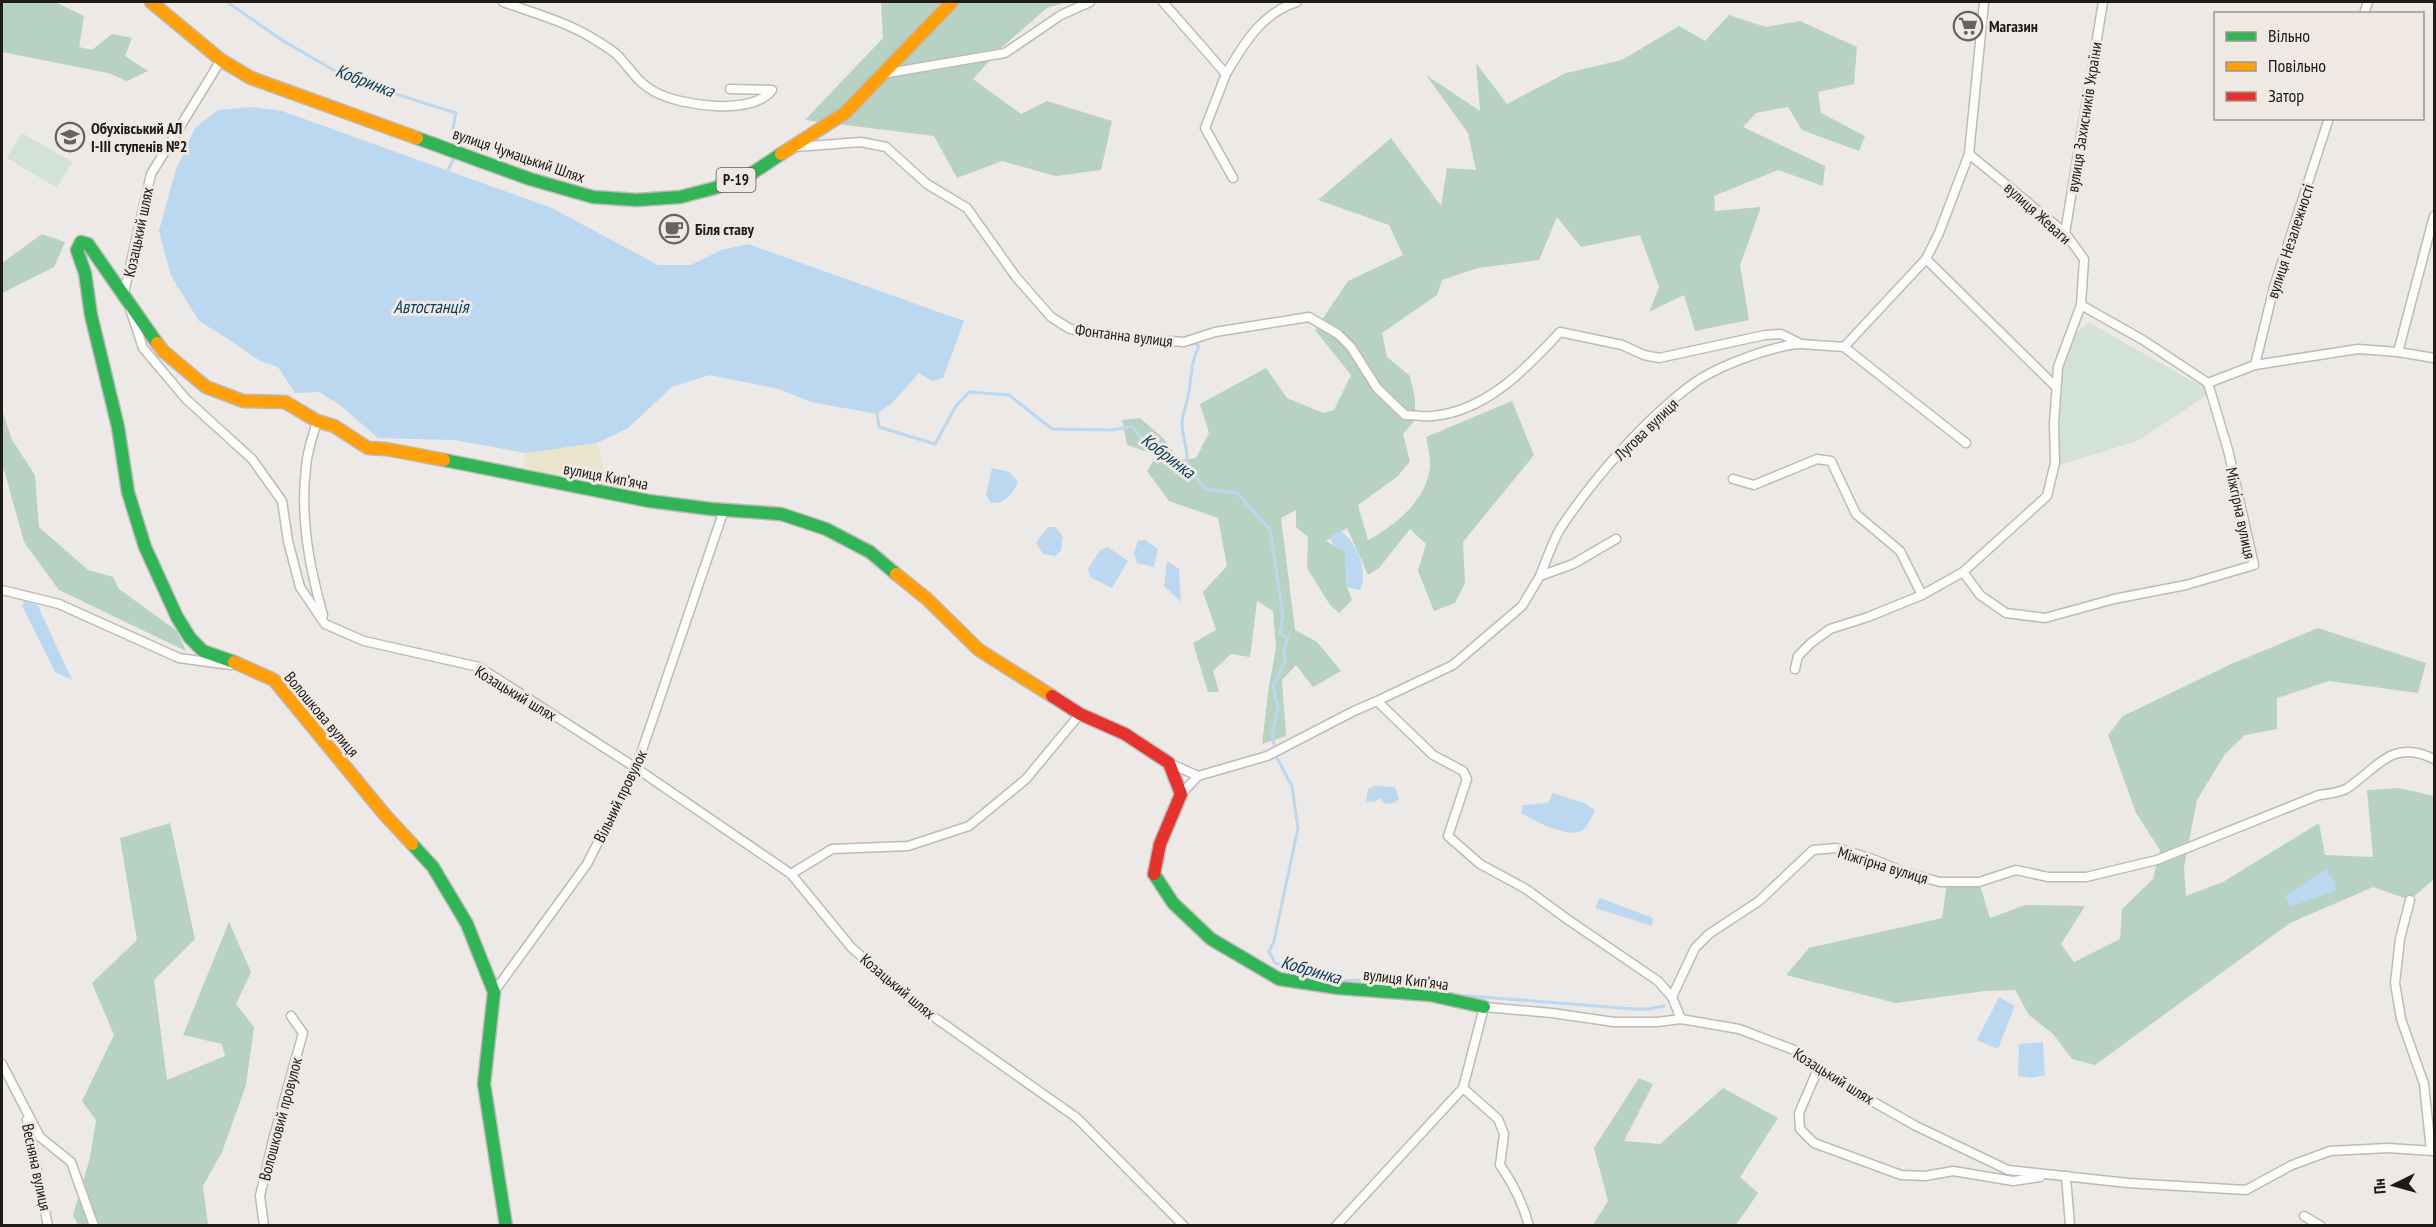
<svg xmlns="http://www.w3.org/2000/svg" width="2436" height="1227" font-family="'PT Sans Narrow',sans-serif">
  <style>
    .green { fill: #d2e2d7 }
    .forest { fill: #b7d2c2 }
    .sand { fill: #ebe4ce }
    .water { fill: #bbd8f0 }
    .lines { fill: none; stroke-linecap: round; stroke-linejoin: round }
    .stream { stroke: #bbd8f0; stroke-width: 3 }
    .street-casing { stroke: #bebab8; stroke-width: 11 }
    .fast-casing { stroke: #bebab8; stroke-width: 15 }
    .slow-casing { stroke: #bebab8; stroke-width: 15 }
    .jam-casing { stroke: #bebab8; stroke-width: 15 }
    .street { stroke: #fcfcfb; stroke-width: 8 }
    .fast { stroke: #30b455; stroke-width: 12 }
    .slow { stroke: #ff9f0a; stroke-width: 12 }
    .jam { stroke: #e5322d; stroke-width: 12 }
    .labels { text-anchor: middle; stroke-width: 6; stroke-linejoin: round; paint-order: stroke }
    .shield { fill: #f0e8e3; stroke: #5d5856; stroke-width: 1.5 }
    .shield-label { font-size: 15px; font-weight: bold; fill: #1e1b19 }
    .poi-label { font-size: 16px; font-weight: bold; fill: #1e1b19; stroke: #f0e8e3; text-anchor: start }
    .street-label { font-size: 16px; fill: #1e1b19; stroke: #f0e8e3 }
    .water-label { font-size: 18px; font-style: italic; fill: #0a3f60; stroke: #f0e8e3 }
  </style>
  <rect width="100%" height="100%" fill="#ede9e6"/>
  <g class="green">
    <path d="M22,133L72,162L57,188L7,158Z"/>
    <path d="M2089,323L2205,388L2207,395L2137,441L2060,465L2057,411L2063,370L2074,334Z"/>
  </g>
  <g class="forest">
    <path d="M2,2H55L84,16L79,47L92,50L112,34L132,38L125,56L148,71L127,81L108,73L2,52Z"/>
    <path d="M881,2H1068L1047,8L1001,48L973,79L1021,114L1047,101L1112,121L1101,170L1056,176L1002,161L957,178L934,136L805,120L883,38Z"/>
    <path d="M1729,15L1766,27L1800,21L1857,47L1854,84L1818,92L1821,113L1865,136L1859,151L1802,130L1788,107L1756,113L1743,127L1825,166L1823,186L1778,170L1714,196L1715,211L1761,207L1740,265L1749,320L1695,331L1684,295L1649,312L1659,287L1640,235L1581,247L1557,217L1539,260L1478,268L1442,280L1437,295L1382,333L1387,357L1410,376L1415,399V420L1403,434L1410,461L1398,476L1358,505L1368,540C1395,526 1428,499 1430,466C1430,457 1428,446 1426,437L1512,401L1534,455L1463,542L1465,583L1455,603L1434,611L1418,571L1426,544L1410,529L1379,568L1368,575L1347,528L1326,541L1345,552L1347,587L1352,600L1339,613L1330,605L1307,568L1308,537L1296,527V510L1281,518L1295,630L1317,642L1341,671L1313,687L1296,665L1282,680L1286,736L1262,744L1269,686L1276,648L1273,611L1257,601L1250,657L1231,654L1213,671L1219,692H1208L1193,643L1216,630L1203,592L1227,566L1218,518L1169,501L1147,471L1157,455L1127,445L1122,420L1140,418L1164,439L1179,460L1196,458L1209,433L1200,404L1266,368L1287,398L1323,413L1334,410L1351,375L1315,330L1348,281L1403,255L1389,225L1318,200L1391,138L1441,206L1447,168L1476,170L1468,133L1426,75L1480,111L1476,63L1507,104L1566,73L1622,60L1679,26L1705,41Z"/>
    <path d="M42,234L65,242L54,267L2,293V263Z"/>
    <path d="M2,410L12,440L35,475L39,527L88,570L113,577L119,589L177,631L186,651L59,590L24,542L5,473L2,468Z"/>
    <path d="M2318,628L2426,663L2418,693L2329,681L2277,698V729L2245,735L2225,754L2197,800L2184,867L2186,896L2223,882L2319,823L2325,855L2373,857L2367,790L2399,788L2434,796V879L2410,900L2373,887L2290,923L2095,1065L2072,1059L2053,1034L2029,1015L2015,990L1985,991L1896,1003L1786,975L1809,948L1942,918L1947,883L1979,882L1990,918L2025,905L2085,906L2061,944L2074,962L2120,939L2122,909L2153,879L2160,850L2136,813L2108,735L2123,716L2229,665Z"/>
    <path d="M170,823L195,939L154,980L167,1080L225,1056L222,1044L183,1035L229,922L251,972L236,1004L254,1027L246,1085L222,1152L203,1186L208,1225H78L73,1215L90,1158L96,1120L82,1101L114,1035L92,983L137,940L120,838Z"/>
    <path d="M1639,1078L1653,1084L1624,1141L1660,1144L1723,1088L1778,1118L1740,1177L1758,1193L1736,1225H1593L1608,1201L1594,1148Z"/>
  </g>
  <path class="sand" d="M597,443L603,468L602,492L521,477L526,453Z"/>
  <g class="water">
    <path d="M252,107L282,111L552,208L658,265H691L721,250L748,244L964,321L943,378L932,381L919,373L892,403L877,414L811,402L779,389L709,375L672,387L628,428L597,443L526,453L454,440L378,438L340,405L319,392L295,393L278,367L260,361L228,339L199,321L171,276L159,231L176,169L195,128L218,110Z"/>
    <path d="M992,468L1009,472L1018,482C1013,494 1005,504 991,503L986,495Z"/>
    <path d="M1048,527H1055L1063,536L1061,551L1055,556L1043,554L1036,543Z"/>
    <path d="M1341,531C1357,543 1369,572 1360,590L1347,587L1345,552L1334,546L1330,538L1332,534Z"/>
    <path d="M1145,540L1158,549L1154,567L1137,563L1134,553L1138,541Z"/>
    <path d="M1107,547L1128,561L1112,588L1090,577L1088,569L1100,550Z"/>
    <path d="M1167,561L1179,569L1181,602L1164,586Z"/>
    <path d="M25,600L38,606L72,680L55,672L22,606Z"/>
    <path d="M1375,786L1395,787L1399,799L1394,803L1384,804L1380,798L1374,802L1366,801L1368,789Z"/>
    <path d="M1553,793L1584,803L1595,810C1592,816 1588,826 1583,830C1570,840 1533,820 1521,813L1523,805L1548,803Z"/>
    <path d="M2326,869L2335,882L2336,891L2290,907L2285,896Z"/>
    <path d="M1600,898L1653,918L1652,926L1595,908Z"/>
    <path d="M1999,997L2015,1006L1998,1049L1977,1040Z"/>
    <path d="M2043,1042L2045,1075L2031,1078L2018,1076L2019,1044Z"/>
  </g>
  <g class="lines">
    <g class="stream">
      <path d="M227,2L285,42L351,80L456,113L453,128L461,144L458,150"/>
      <path d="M448,170L455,156"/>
      <path d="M877,414L879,427L935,444L956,406L969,392L1009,395L1052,429L1113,430L1132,426L1141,438L1156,442L1173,463L1194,473L1205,489L1237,493L1270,530L1283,615L1280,633L1288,638L1284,649L1285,662L1273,686L1278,708L1272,736L1274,744"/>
      <path d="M1186,468C1190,453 1182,438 1182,423C1183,411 1188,402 1189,391C1192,374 1191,362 1199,346L1195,344"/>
      <path d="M1277,758L1292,786L1298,828L1274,941L1269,952L1275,963L1340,981L1401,978L1456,995L1634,1009H1649L1664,1006"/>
    </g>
    <g class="street-casing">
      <g id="street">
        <path d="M503,2C531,12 563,21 589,36C597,41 608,47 616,54C630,67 636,82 655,92C681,106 752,116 772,90L730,89"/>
        <path d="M1163,2L1226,74L1205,128L1233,178"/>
        <path d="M2364,14L2368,2"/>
        <path d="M882,74L1005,53L1061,15L1090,2"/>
        <path d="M1226,74C1244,43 1262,13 1297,2"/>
        <path d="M796,147L861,142L886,147L927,184L967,208L1016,277L1051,317L1070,329L1117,337L1184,342L1215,332L1309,317L1338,334L1351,347L1377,388L1405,415C1414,415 1424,417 1433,416C1486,411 1526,369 1560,332L1622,345L1644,355L1659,358L1765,335L1781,334L1801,344L1844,347"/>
        <path d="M1969,154L1984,2"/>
        <path d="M2065,233L2103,2"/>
        <path d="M1926,259L1844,347L1966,443"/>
        <path d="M126,297L124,293L151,174L221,60"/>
        <path d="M2081,305L2143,340L2208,383"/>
        <path d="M130,309L143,348L186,399L252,459L282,501L288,541L300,587L325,624L364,641L479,667L636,768L791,874L851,947L910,1000L1077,1118L1184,1226"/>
        <path d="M2398,352L2434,216"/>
        <path d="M2255,365L2274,287L2329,118"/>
        <path d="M317,421C313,436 307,451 306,467C300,517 309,566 323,615"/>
        <path d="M1733,479L1754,485L1817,459L1831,461L1856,514L1900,551L1922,595"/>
        <path d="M1963,572L1980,595L2006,613L2045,618L2114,599L2186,585L2254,565L2228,450L2208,383L2255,365L2358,349L2398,352L2434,358"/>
        <path d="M1540,576C1546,561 1552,543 1560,529C1593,479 1645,419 1694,383C1716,367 1773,345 1801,344"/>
        <path d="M2,590L59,604L179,658L230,665"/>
        <path d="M1795,669L1798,656L1811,643L1830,629L1868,617L1922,595L1963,572L2047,496L2055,463L2054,424L2058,367L2081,305L2084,259L2065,233L1969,154L1939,233L1926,259L2056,387"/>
        <path d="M1377,701L1453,665L1522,606L1540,576L1573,564L1616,539"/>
        <path d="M1169,763L1198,776"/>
        <path d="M1181,794L1198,776L1267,756L1354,711L1377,701L1433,755L1463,771L1467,779L1448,836L1480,864L1526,889L1567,919L1658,981L1672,997L1681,1019"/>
        <path d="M791,874L832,849L908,846L969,826L1026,779L1080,714"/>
        <path d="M2410,900L2400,939L2395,983L2401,1019L2424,1084L2431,1151"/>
        <path d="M494,992L587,864L636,768L724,510"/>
        <path d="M1672,997L1695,948L1709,934L1759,901L1813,850L1836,848L1870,858L1904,872L1940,882H1979L2016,870L2048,877H2086L2157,860L2319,795C2327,794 2338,793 2346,789C2378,768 2392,738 2434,759"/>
        <path d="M2,1064L40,1137L71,1162L94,1226"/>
        <path d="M1818,1069L1799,1113L1800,1129L1814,1143L1901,1175L1925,1176L1953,1171L2013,1181L2040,1177"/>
        <path d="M1463,1088L1498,1119L1504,1134L1500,1165C1514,1185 1523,1203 1529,1226"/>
        <path d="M27,1120L48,1226"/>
        <path d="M2066,1176L2070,1226"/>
        <path d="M2304,1216L2321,1226"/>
        <path d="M264,1226L260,1196L273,1140L303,1033L291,1016"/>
        <path d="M1336,1226L1463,1088L1484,1007L1552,1013L1614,1022H1657L1681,1019L1739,1029L1794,1050L1824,1074L1916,1126L2008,1170L2128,1183L2246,1190L2292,1165L2330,1151L2388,1148L2434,1151"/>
      </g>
    </g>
    <g class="fast-casing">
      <g id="fast">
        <path d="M417,138L530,179L593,197L637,200L680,197L715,188L751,174L781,154"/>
        <path d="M157,343L88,244L81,242L77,250L85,273L91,315L118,427L128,492L145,547L177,617L190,638L203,651L234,662"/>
        <path d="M444,460L649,501L711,509L781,514L826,529L870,552L896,574"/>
        <path d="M412,844L433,867L467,924L494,992L484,1084L506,1226"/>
        <path d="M1154,874L1173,903L1211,939L1279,979L1338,988L1430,995L1484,1007"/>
      </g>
    </g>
    <g class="slow-casing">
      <g id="slow">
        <path d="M151,2L221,60L251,78L417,138"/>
        <path d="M781,154L845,113L952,2"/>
        <path d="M157,343L163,351L206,387L243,401L285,402L317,421L334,426L368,448L386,449L444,460"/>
        <path d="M896,574L927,599L979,650L1052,696"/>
        <path d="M234,662L274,680L385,815L412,844"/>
      </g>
    </g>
    <g class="jam-casing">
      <path id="jam" d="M1052,696L1080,714L1125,734L1169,763L1181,794L1160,844L1154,874"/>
    </g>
    <use href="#street" class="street"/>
    <use href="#fast" class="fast"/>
    <use href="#slow" class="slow"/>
    <use href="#jam" class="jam"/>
  </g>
  <defs>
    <g id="supermarket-ring" transform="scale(1.5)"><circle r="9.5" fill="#f0e8e3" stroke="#666361" stroke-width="1.5"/><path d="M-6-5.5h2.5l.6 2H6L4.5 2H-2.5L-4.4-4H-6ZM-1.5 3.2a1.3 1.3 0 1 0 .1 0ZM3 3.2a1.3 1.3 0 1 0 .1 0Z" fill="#666361"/></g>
    <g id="school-ring" transform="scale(1.5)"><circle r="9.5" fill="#f0e8e3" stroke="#666361" stroke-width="1.5"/><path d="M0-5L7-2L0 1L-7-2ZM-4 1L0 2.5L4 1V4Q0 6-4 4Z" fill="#666361"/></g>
    <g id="cafe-ring" transform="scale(1.5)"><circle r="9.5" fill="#f0e8e3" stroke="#666361" stroke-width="1.5"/><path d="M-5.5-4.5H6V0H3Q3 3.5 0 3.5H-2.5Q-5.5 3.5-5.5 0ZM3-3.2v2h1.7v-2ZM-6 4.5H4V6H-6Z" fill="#666361"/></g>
  </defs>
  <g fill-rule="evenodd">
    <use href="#supermarket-ring" x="1968" y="26"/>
    <use href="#school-ring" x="70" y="137"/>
    <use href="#cafe-ring" x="674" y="229"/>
  </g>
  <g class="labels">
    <rect class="shield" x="716.5" y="168" width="39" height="24" rx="4.5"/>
    <g class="shield-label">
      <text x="736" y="185">Р-19</text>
    </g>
    <g class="poi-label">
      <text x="1989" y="32">Магазин</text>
      <text x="91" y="134">Обухівський АЛ<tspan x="91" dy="18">І-ІІІ ступенів №2</tspan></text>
      <text x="695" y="235">Біля ставу</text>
    </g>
    <g class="street-label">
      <text transform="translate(2084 117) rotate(-81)" y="6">вулиця Захисників України</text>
      <text transform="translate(519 155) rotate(19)" y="6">вулиця Чумацький Шлях</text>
      <text transform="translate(2038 213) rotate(42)" y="6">вулиця Жеваги</text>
      <text transform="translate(138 232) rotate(-78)" y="6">Козацький шлях</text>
      <text transform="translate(2290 241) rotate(-72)" y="6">вулиця Незалежності</text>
      <text transform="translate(1124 335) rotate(7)" y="6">Фонтанна вулиця</text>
      <text transform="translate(1646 429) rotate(-44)" y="6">Лугова вулиця</text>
      <text transform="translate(606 476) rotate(11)" y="6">вулиця Кипʼяча</text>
      <text transform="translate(2241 513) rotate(78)" y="6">Міжгірна вулиця</text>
      <text transform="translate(516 693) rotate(31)" y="6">Козацький шлях</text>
      <text transform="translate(322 714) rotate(50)" y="6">Волошкова вулиця</text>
      <text transform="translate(620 796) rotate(-64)" y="6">Вільний провулок</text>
      <text transform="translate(1883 865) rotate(17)" y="6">Міжгірна вулиця</text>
      <text transform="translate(1406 979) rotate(7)" y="6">вулиця Кипʼяча</text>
      <text transform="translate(898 986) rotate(40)" y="6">Козацький шлях</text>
      <text transform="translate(1834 1076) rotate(32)" y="6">Козацький шлях</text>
      <text transform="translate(280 1119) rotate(-75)" y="6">Волошковий провулок</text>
      <text transform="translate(37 1167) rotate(78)" y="6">Весняна вулиця</text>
    </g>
    <g class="water-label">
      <text transform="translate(365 81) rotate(21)" y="6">Кобринка</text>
      <text x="431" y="313">Автостанція</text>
      <text transform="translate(1168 456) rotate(37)" y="6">Кобринка</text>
      <text transform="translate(1311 970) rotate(16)" y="6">Кобринка</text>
    </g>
  </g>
  <rect width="2436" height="1227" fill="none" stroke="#1e1b19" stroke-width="6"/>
  <rect x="2214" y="12" width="210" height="108" fill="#f0e8e3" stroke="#9c9692" stroke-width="1.5"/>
  <rect x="2226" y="32" width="30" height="9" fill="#30b455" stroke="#9c9692" stroke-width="1.5"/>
  <text x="2268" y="42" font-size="18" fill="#1e1b19">Вільно</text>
  <rect x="2226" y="62" width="30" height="9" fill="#ff9f0a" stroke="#9c9692" stroke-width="1.5"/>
  <text x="2268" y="72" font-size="18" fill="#1e1b19">Повільно</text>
  <rect x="2226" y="92" width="30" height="9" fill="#e5322d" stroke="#9c9692" stroke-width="1.5"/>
  <text x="2268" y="102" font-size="18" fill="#1e1b19">Затор</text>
  <g transform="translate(2394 1185) rotate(265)" stroke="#f0e8e3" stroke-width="4.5" paint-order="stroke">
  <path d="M0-4.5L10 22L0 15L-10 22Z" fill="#1e1b19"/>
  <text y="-9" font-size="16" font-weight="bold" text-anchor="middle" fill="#1e1b19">Пн</text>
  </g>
</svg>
